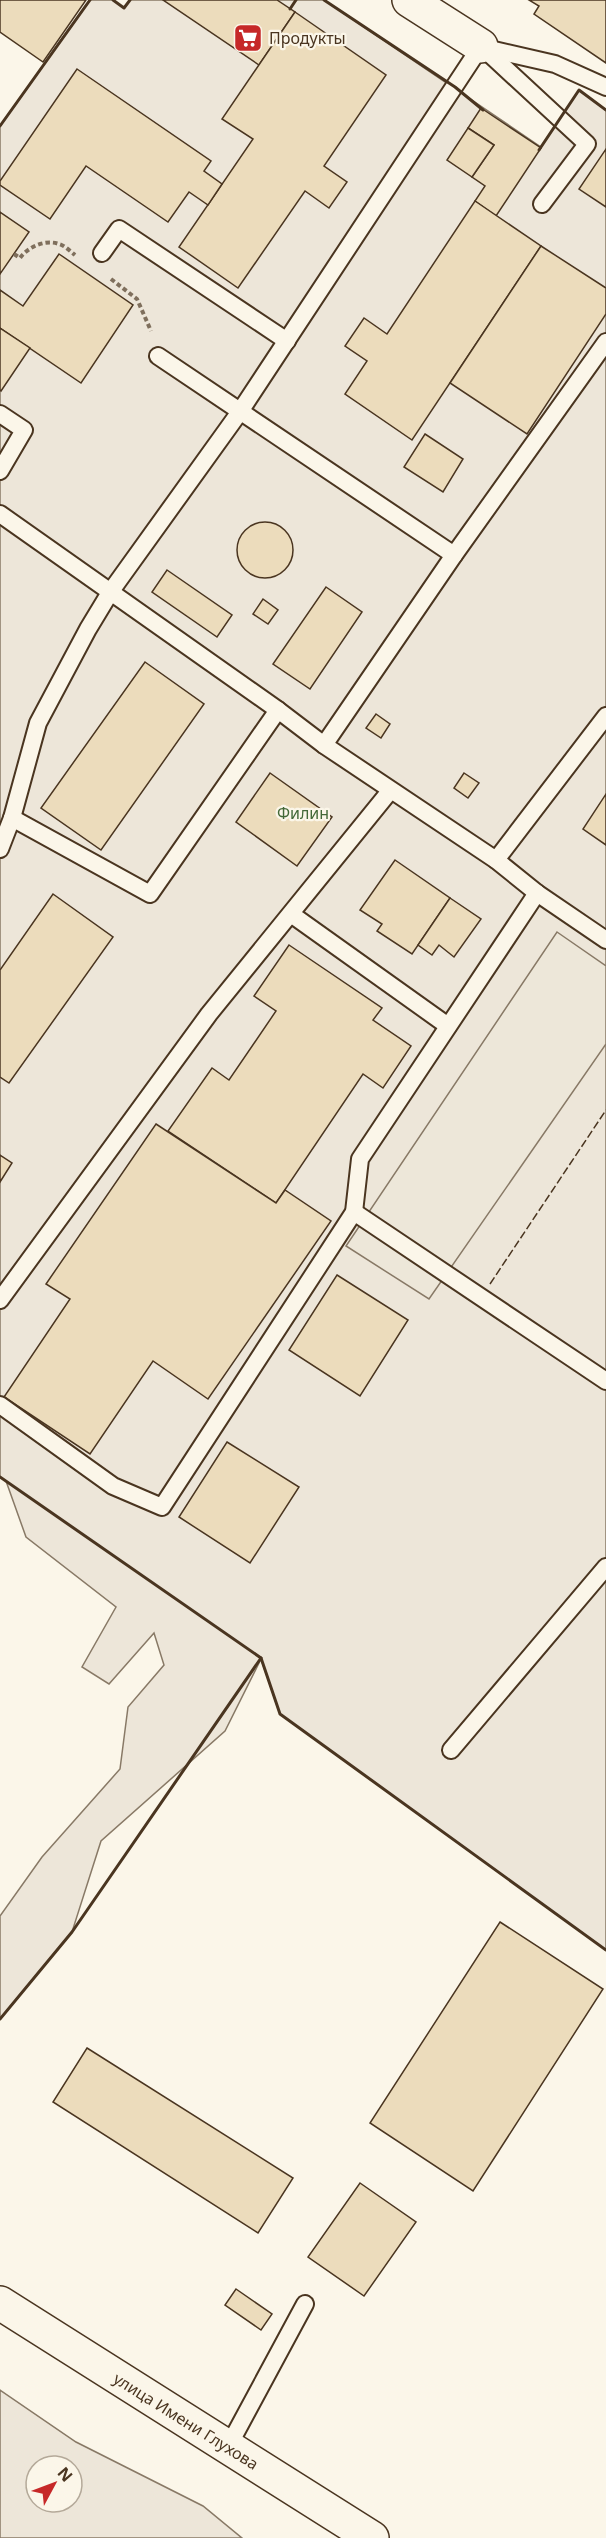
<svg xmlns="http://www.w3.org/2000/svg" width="606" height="2538" font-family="'Noto Sans',sans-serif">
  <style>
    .green { fill: #ede6d9; stroke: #887966; stroke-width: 1.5; fill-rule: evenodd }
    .parking { fill: #ede7d9; stroke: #887966; stroke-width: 1.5 }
    .building { fill: #ecdcbc; stroke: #4a3520; stroke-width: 1.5 }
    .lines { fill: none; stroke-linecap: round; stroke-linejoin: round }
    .lane-casing { stroke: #4a3520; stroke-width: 20 }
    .street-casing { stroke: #4a3520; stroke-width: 36 }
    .path { stroke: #7f6f5c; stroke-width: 4; stroke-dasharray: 4.5 3; stroke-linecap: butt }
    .lane { stroke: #fbf6e9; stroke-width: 16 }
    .street { stroke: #fbf6e9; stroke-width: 33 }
    .fence { stroke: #4a3520; stroke-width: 1.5; stroke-dasharray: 8 3; stroke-linecap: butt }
    .wall { stroke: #4a3520; stroke-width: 3 }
    .labels { text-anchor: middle; stroke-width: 4.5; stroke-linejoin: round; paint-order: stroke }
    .poi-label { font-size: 16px; fill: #4a3520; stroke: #fbf6e9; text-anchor: start }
    .park-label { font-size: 16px; fill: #436837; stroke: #fbf6e9 }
    .street-label { font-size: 16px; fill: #4a3520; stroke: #fbf6e9 }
  </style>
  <rect width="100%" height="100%" fill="#fbf6e9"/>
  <g class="green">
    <path d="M90,0H113L124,8L130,0H324L541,147L579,90L606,110V1950L280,1714L261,1659L225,1731L101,1841L72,1932L0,2019V1916L42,1857L120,1769L128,1707L164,1665L154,1633L109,1684L82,1667L116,1607L26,1537L6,1481L0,1477V126Z"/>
    <path d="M0,2390L76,2442L203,2506L242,2538H0ZM36,2466H72V2502H36Z"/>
  </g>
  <path class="parking" d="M557,932L606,966V1044L429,1299L346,1246Z"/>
  <g class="building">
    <path d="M0,0H86L43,62L0,32Z"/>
    <path d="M163,0H277L295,12L259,65Z"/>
    <path d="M529,0H606V63L534,14L539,6Z"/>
    <path d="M295,12L386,75L324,166L347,182L329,208L305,191L238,288L179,247L253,139L222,119Z"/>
    <path d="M77,69L211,161L204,171L222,184L208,205L189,192L168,222L86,166L50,219L0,185V181Z"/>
    <path d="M481,108L541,148L496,216L475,201L485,186L472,177L494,145L468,128Z"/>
    <path d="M468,128L494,145L472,177L447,160Z"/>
    <path d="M606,149V207L579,189Z"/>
    <path d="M475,201L541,246L412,440L345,394L367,361L345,346L364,318L387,334Z"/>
    <path d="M0,212L29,232L0,274Z"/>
    <path d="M541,246L606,288V314L527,434L450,383Z"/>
    <path d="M59,254L133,305L81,383L0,328V290L23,306Z"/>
    <path d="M0,328L30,348L1,391L0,390Z"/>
    <path d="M425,434L463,459L443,492L404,467Z"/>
    <circle cx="265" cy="550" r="28"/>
    <path d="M167,570L232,615L217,637L152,592Z"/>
    <path d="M326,587L362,612L310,689L273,664Z"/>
    <path d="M263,599L278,610L268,624L253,614Z"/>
    <path d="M145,662L204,704L101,850L41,808Z"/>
    <path d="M376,714L390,724L381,738L366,728Z"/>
    <path d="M270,773L332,817L297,866L236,822Z"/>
    <path d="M464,773L479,783L468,798L454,788Z"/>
    <path d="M606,794V845L583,829Z"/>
    <path d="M395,860L450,898L412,954L377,931L382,924L360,910Z"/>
    <path d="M53,894L113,937L9,1083L0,1077V970Z"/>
    <path d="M450,898L481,919L454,957L439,945L432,955L418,945Z"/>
    <path d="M289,945L382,1008L373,1020L411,1046L383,1088L363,1074L276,1203L168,1131L212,1068L229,1080L276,1011L254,996Z"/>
    <path d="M156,1124L276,1203L285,1190L331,1221L208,1399L153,1361L90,1454L4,1397L70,1299L46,1284Z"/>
    <path d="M0,1155L12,1163L0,1182Z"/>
    <path d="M337,1275L408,1320L360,1396L289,1350Z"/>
    <path d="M227,1442L299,1487L250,1563L179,1517Z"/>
    <path d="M500,1922L603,1989L473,2191L370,2123Z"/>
    <path d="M87,2048L293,2178L258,2233L53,2102Z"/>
    <path d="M360,2183L416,2222L364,2296L308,2257Z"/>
    <path d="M236,2289L272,2314L261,2330L225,2305Z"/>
  </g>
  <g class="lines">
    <g class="lane-casing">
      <g id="lane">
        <path d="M481,46L587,144L542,204"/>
        <path d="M481,47L555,64L606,87"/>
        <path d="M102,253L119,229L287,341"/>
        <path d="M158,356L454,555"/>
        <path d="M0,414L24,430L0,471"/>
        <path d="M0,514L278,710L324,745L496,860L537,893L606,940"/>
        <path d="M324,745L454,555L606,342"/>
        <path d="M12,818L150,894L278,710"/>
        <path d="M0,849L12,818L38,723L88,629L111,591L239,413L481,46"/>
        <path d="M496,860L606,716"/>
        <path d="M291,914L448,1026"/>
        <path d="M354,1212L606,1381"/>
        <path d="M0,1300L209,1014L390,791"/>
        <path d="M0,1405L113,1486L162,1507L354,1212L360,1159L537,893"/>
        <path d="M451,1750L606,1567"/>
        <path d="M228,2447L305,2304"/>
      </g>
    </g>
    <g class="street-casing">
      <g id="street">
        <path d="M409,0L481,46"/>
        <path d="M0,2303L372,2538"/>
      </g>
    </g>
    <g class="path">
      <path d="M14,254L20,258C28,247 45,239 59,244C64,245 70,251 75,255"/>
      <path d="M111,279L137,299L151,331"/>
    </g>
    <use href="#lane" class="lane"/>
    <use href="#street" class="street"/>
    <path class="fence" d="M490,1284L606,1110"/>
    <g class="wall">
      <path d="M113,0L124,8L130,0"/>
      <path d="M324,0L455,87L483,110"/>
      <path d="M290,9L296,0"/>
      <path d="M0,126L90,0"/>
      <path d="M539,150L579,90L606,110"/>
      <path d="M0,1477L261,1658L280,1714L606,1950"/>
      <path d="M0,2019L72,1932L261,1658"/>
    </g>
  </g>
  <defs>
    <g id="supermarket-square" transform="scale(1.5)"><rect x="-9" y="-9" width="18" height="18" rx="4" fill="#c62828" stroke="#fbf6e9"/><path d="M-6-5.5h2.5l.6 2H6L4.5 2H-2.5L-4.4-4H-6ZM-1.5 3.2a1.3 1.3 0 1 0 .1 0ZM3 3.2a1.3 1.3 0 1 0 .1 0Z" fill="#fff"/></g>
  </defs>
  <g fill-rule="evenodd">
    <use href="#supermarket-square" x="248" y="38"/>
  </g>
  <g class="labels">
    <g class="poi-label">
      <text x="269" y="44">Продукты</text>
    </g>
    <g class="park-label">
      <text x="303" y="819">Филин</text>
    </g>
    <g class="street-label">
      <text transform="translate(186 2421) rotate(32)" y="6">улица Имени Глухова</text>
    </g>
  </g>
  <g transform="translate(54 2484) rotate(49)"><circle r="28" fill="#fbf6e9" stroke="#b4a999" stroke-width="1.5"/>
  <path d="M0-4.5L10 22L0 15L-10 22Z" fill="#c62828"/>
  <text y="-9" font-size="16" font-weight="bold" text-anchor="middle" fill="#4a3520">N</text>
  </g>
</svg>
